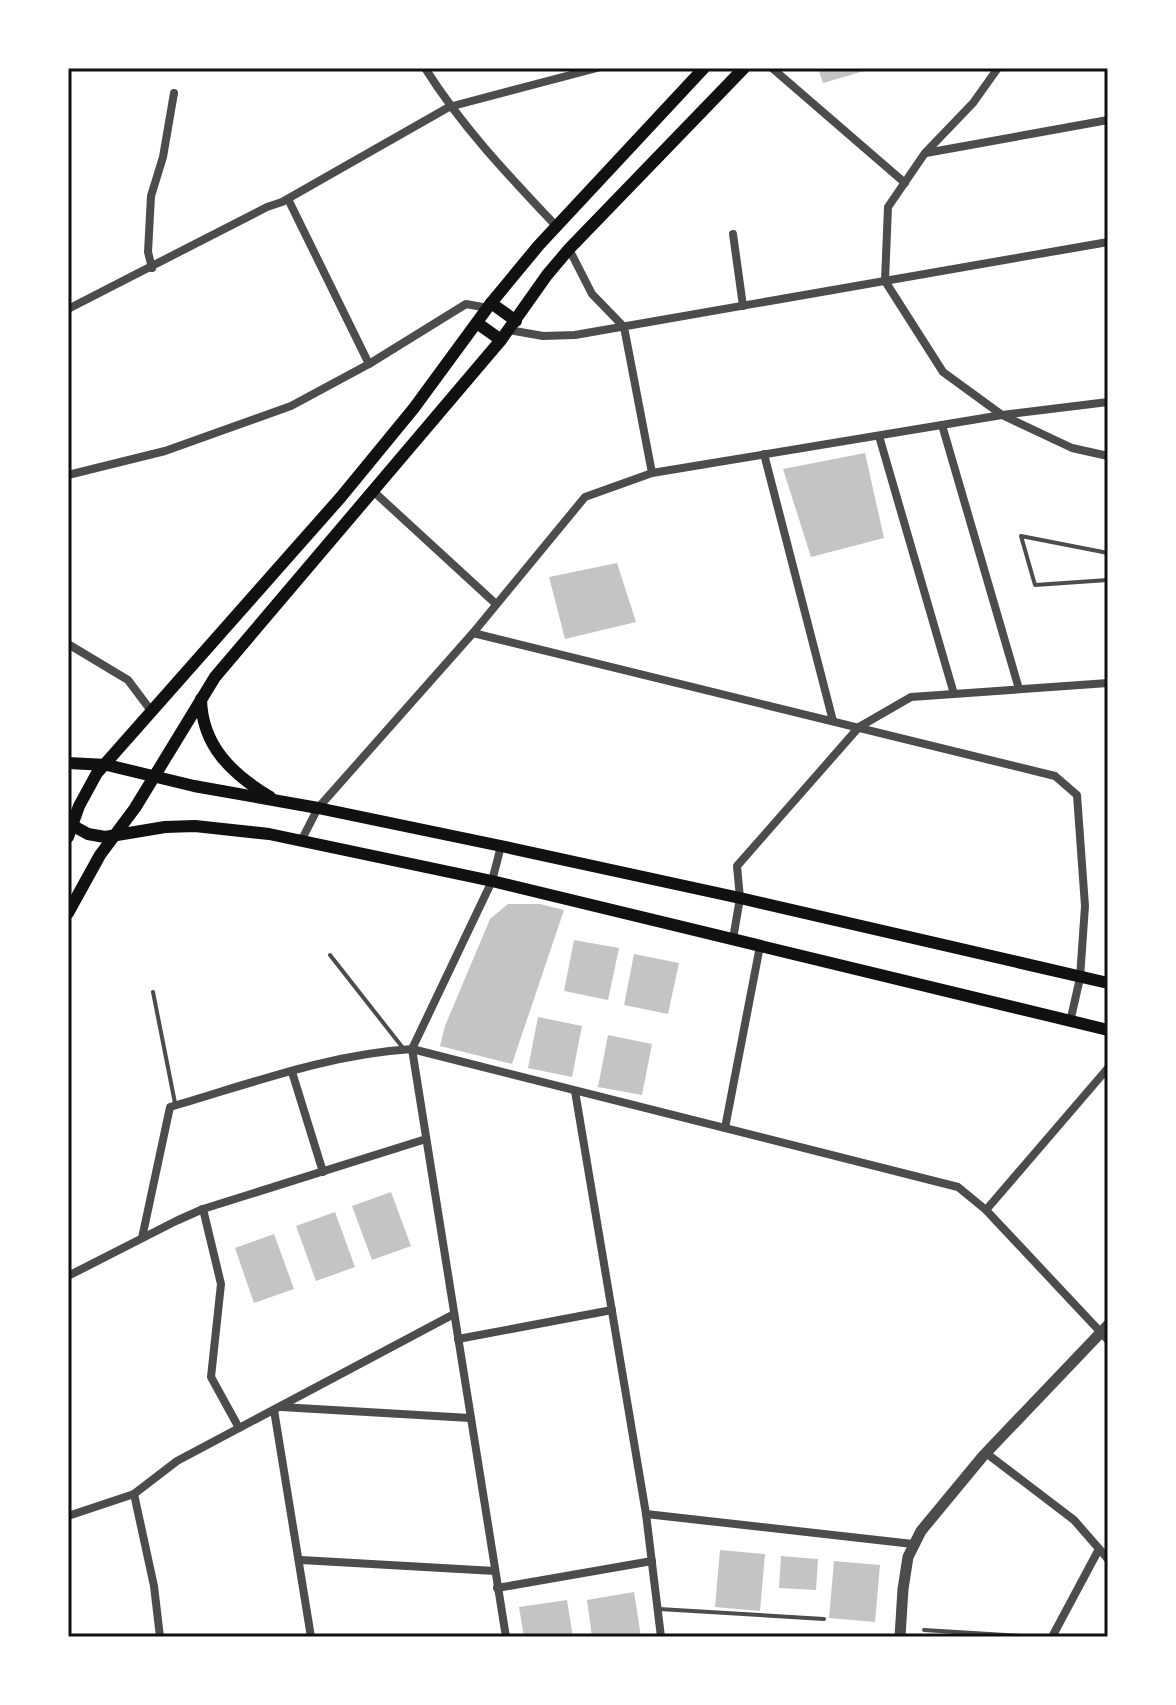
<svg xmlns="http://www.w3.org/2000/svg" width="1176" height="1705" font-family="'Crimson Pro',serif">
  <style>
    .building { fill: #c4c4c4 }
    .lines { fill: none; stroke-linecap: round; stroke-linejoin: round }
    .service { stroke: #4c4c4c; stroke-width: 4 }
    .minor { stroke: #4c4c4c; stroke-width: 8 }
    .tertiary { stroke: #4c4c4c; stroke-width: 11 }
    .secondary { stroke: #111; stroke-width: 12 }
    .neatline { fill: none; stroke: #111; stroke-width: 3 }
  </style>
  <rect width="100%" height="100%" fill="#fff"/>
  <g class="building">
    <path d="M818,68H871V69L823,83Z"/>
    <path d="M865,453L884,538L811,557L783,469Z"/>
    <path d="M617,563L636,622L565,639L549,577Z"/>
    <path d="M508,904H540L564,910L512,1064L440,1046L445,1026L490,919Z"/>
    <path d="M574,940L619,948L608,1000L564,991Z"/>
    <path d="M634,954L679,963L668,1014L624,1005Z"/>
    <path d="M538,1017L582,1026L572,1077L528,1068Z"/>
    <path d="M608,1035L652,1044L642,1095L598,1087Z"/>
    <path d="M391,1192L411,1246L372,1260L352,1206Z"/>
    <path d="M335,1212L355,1267L316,1281L296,1226Z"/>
    <path d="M274,1234L294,1289L254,1303L235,1248Z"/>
    <path d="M720,1550L765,1554L760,1611L715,1607Z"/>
    <path d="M781,1556L818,1559L816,1590L779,1588Z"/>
    <path d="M834,1561L880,1565L875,1622L829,1618Z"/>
    <path d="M634,1592L641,1637H592L587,1600Z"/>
    <path d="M567,1600L573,1637H524L519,1607Z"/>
  </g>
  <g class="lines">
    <g class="service">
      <path d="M1108,553L1021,536L1035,585L1108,580"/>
      <path d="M330,955L403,1048"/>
      <path d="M153,992L175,1103"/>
      <path d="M659,1609L824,1619"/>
      <path d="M924,1630L1036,1637"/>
    </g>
    <g class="minor">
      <path d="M425,68C462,127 509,176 557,227"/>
      <path d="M772,68L905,183"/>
      <path d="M998,68L973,103L925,153L888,207L885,281L943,372L1002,415L1072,448L1108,456"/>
      <path d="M926,153L1108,120"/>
      <path d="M288,199L369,364"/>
      <path d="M733,234L743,306"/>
      <path d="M569,249L592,294L624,327L652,473"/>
      <path d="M152,268L148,252L151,196L163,157L174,93"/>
      <path d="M68,309L267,207L282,202L449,107L597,68"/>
      <path d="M509,330L543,336L575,335L1108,242"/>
      <path d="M942,425L1019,689"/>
      <path d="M879,436L954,694"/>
      <path d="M764,454L833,721"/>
      <path d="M68,475L165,451L291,406L369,364L466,304L488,308"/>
      <path d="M373,491L496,604"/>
      <path d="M473,633L1055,776L1077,795L1085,906L1080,978L1070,1022"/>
      <path d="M68,644L128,680L152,712"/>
      <path d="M301,841L318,808L473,633L585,497L652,473L1002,415L1108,402"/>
      <path d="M501,846L492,881L412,1049L506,1637"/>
      <path d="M733,939L740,898L737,866L859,727L911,697L1108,683"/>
      <path d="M292,1072L323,1172"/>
      <path d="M575,1091L646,1514L661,1637"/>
      <path d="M725,1128L760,946"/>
      <path d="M203,1209L221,1284L211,1377L239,1428"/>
      <path d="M986,1210L1108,1068"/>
      <path d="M142,1238L170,1107C249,1084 329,1054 412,1049L958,1187L986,1210L1108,1340"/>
      <path d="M68,1276L176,1221L203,1209L426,1139"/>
      <path d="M458,1339L612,1310"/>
      <path d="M281,1407L470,1418"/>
      <path d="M274,1410L311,1637"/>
      <path d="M986,1453L1074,1520L1108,1559"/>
      <path d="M134,1494L154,1586L160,1637"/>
      <path d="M646,1514L913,1544"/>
      <path d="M68,1516L134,1494L177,1461L454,1314"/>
      <path d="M301,1560L495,1571"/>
      <path d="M497,1588L652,1561"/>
      <path d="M1052,1637L1099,1549"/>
    </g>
    <path class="tertiary" d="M900,1637L903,1589L908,1557L921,1531L983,1456L1108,1325"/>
    <g class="secondary">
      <path d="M491,303L516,321"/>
      <path d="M477,323L501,340"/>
      <path d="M201,699C202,746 232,774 270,797"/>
      <path d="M68,763L107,765L194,786L318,808L501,846L740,898L1108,983"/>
      <path d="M68,823L88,834L105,837L165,827L195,826L269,834L492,881L1108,1030"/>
      <path d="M68,837L79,806L97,773L341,497L414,408L491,303L539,245L704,68"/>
      <path d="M68,913L100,855L135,808L215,677L501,340L547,275L569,249L744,68"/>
    </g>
  </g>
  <rect width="1176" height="1705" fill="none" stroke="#ffffff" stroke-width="140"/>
  <rect x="70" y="70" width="1036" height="1565" class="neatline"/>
</svg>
